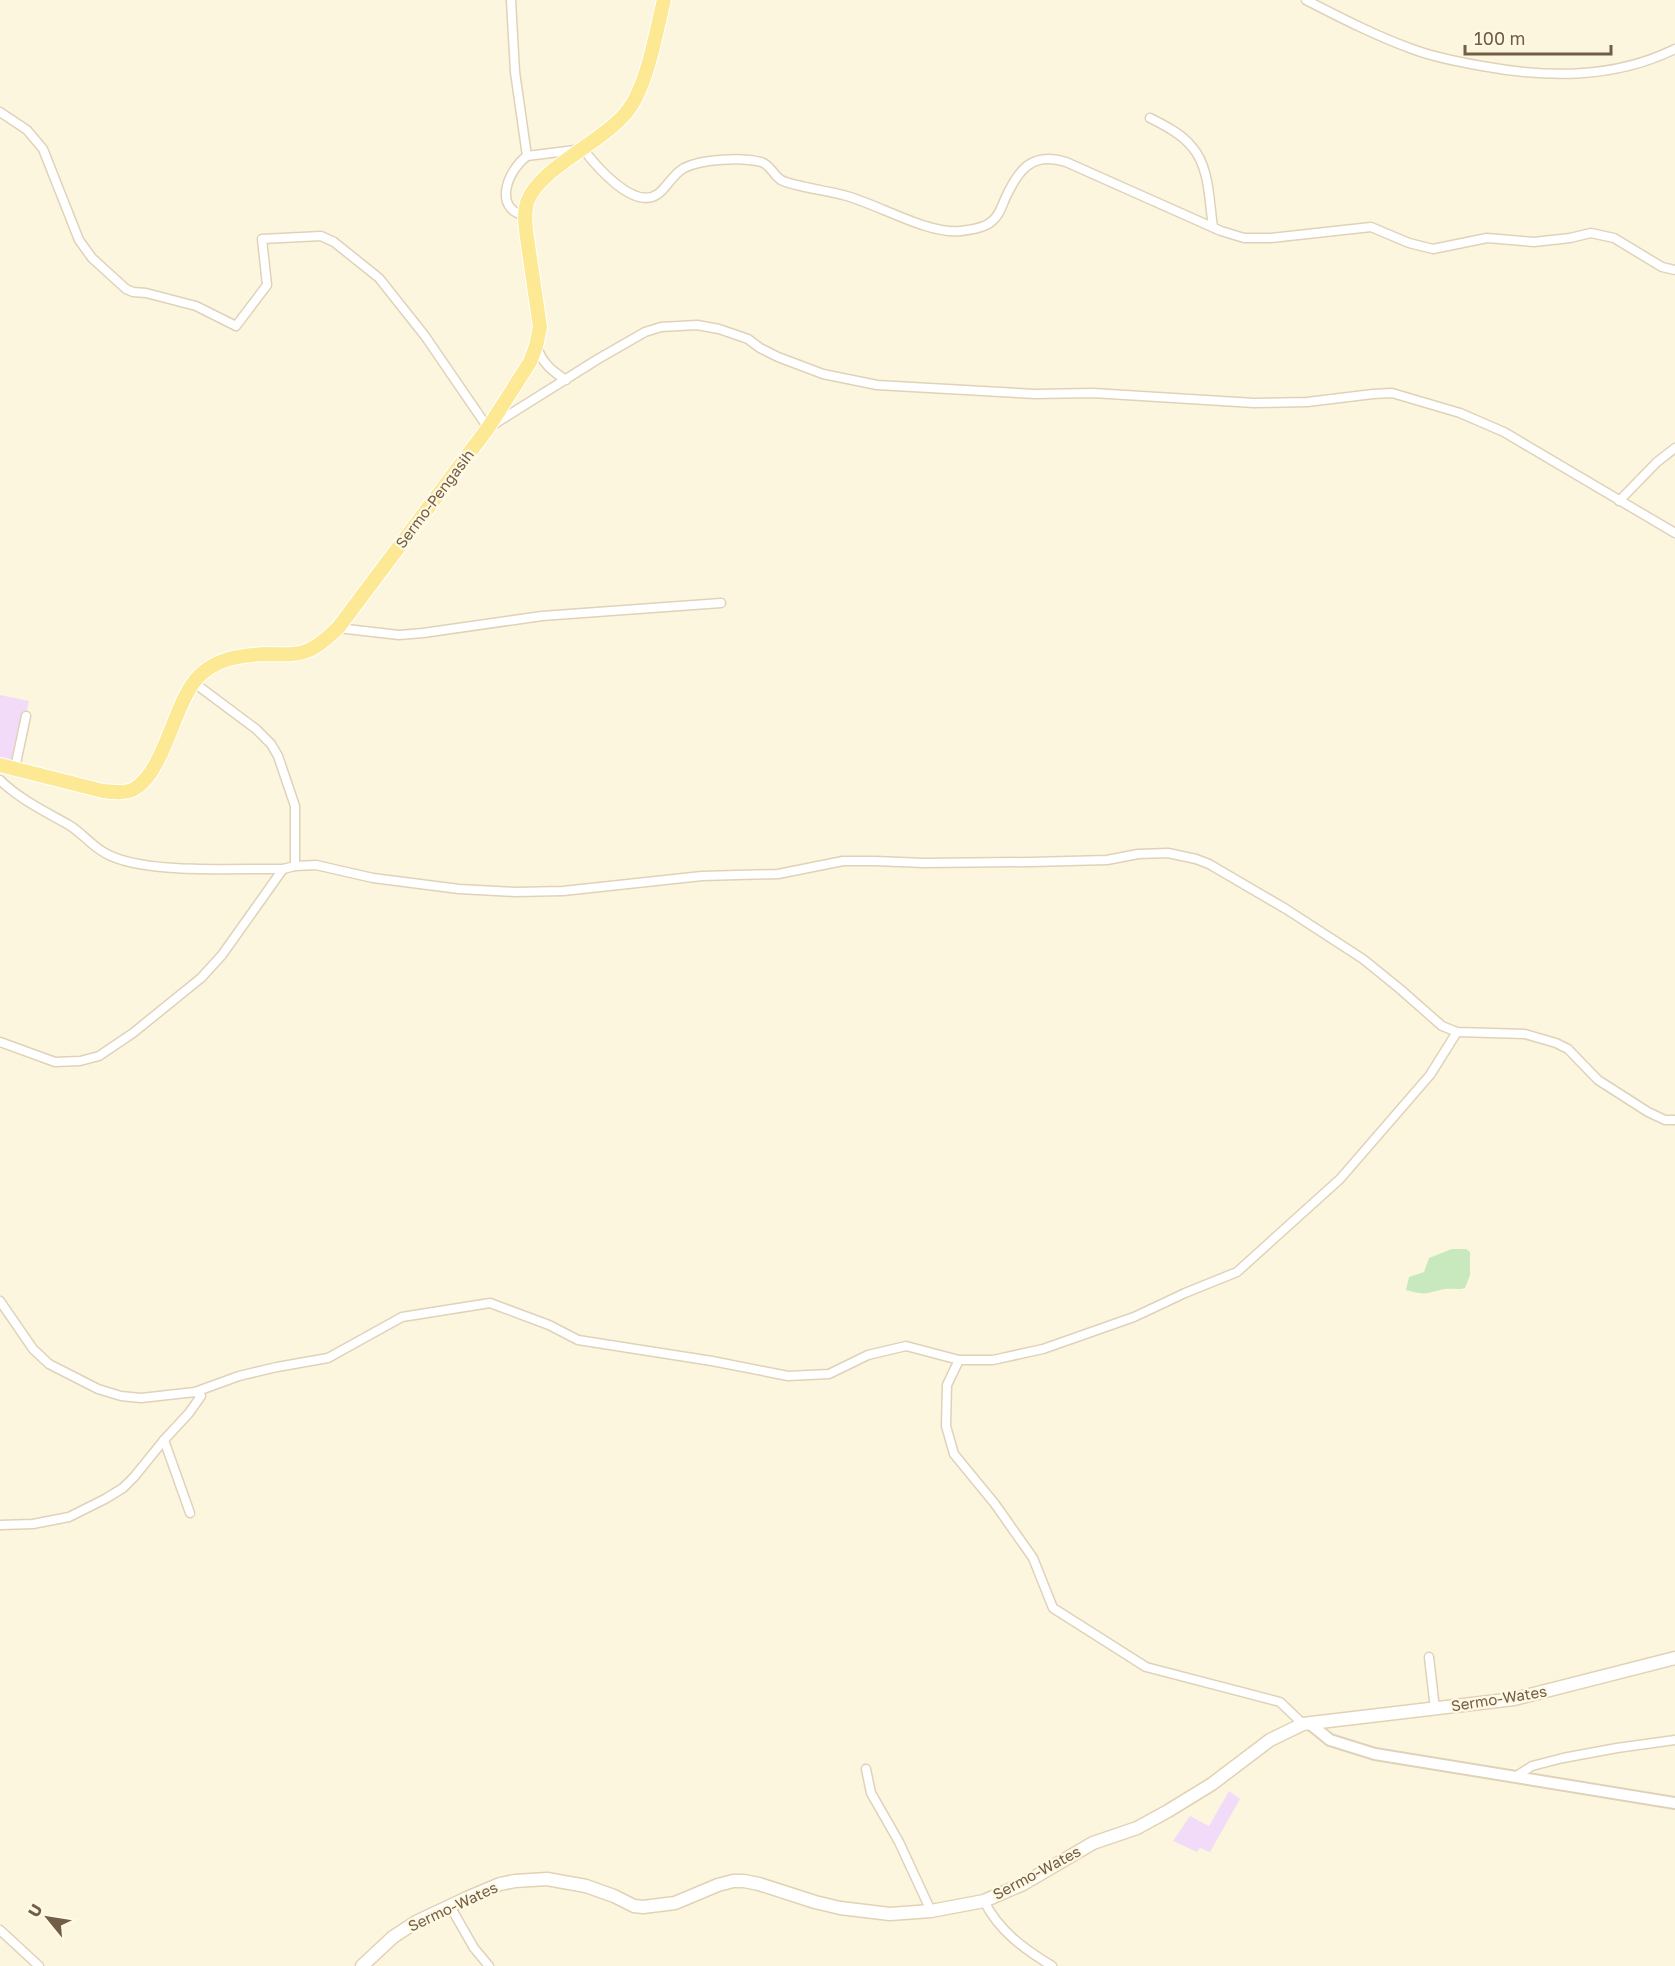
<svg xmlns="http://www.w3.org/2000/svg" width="1675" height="1966" font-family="'Golos Text',sans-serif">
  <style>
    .education { fill: #f2dbf8 }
    .green { fill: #c7e9bd }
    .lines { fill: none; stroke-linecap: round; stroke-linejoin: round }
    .minor-casing { stroke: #e0d2ba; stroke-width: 11 }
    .tertiary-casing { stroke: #e0d2ba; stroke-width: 14 }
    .secondary-casing { stroke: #e2d2b5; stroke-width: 15 }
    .primary-casing { stroke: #fff; stroke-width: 16 }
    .minor { stroke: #fff; stroke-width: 8 }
    .tertiary { stroke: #fff; stroke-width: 10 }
    .secondary { stroke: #fff; stroke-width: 12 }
    .primary { stroke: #fde894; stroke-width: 14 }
    .labels { text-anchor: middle; stroke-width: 4.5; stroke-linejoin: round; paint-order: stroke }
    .street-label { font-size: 15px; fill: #725d46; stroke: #fff9e4 }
  </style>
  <rect width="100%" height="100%" fill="#fcf6de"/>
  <g class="education">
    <path d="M0,695L29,701L15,762L0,759Z"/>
    <path d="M1229,1791L1240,1799L1210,1852L1200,1848L1197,1852L1173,1841L1190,1816L1209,1826Z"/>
  </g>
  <path class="green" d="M1452,1249H1466L1470,1252V1275L1465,1288C1459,1290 1452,1288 1445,1289C1425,1293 1427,1296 1406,1290L1409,1277L1424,1272L1429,1258Z"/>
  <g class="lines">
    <g class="minor-casing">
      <g id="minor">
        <path d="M511,0L515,72L527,156C508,170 492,208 525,216"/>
        <path d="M1306,0C1341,18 1378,37 1415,50C1437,58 1459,62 1482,66C1547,78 1614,79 1675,49"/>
        <path d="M0,112L27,130L43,149L79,240L92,258L126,289L133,292L146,293L196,306L236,326L267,285L262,239L321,236L334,242L379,278L425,336L488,428L598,359L645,332L661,327L697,325L719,329L748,339L760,348L778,357L823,374L877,385L1035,394L1093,393L1254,403L1307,402L1373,394L1392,393L1460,413L1504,432L1675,533"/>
        <path d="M1150,118C1164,125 1182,134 1192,147C1210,167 1209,202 1213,227"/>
        <path d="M527,156L583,149C596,166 634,211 658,194C668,186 673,174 684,168C702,159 742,157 761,162C771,165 773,175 781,180C791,186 830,191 843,195C876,203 928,235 961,231C969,230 984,228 991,222C999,216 1001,208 1005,199C1018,170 1032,151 1066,162L1221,231L1244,238H1271L1371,227L1409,243L1433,249L1487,238L1534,242L1570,238L1591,233L1614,238L1662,267L1675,270"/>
        <path d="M537,347C542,363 552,371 566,380"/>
        <path d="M1619,501L1657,462L1675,448"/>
        <path d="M338,628L399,635L423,633L542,616L721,603"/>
        <path d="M193,682L256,729L271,744L278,756L295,806V866L316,865L373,878L459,889L516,892L563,891L702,876L778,874L843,861H875L924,863L1031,862L1107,860L1138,854L1168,853L1196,859L1209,864L1286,909L1363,959L1400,989L1442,1026L1457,1032L1525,1034L1556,1043L1568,1049L1598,1080L1648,1112L1665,1120H1675"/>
        <path d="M15,768L26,716"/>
        <path d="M0,780C19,799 46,812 69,825C82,833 92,846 105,853C143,875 237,868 283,869"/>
        <path d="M0,1042L55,1062L80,1061L99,1056L133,1033L201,978L222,955L283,869L295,866"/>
        <path d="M0,1301L33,1349L49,1364L98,1389L121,1396L141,1398L195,1392L239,1376L277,1367L328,1358L402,1317L490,1303L549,1325L578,1340L712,1361L788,1376L829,1374L868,1355L906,1346L959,1360H993L1043,1349L1134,1317L1185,1293L1237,1272L1340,1179L1430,1075L1457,1032"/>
        <path d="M959,1360L947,1385L946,1426L954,1454L995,1504L1033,1558L1053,1608L1146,1667L1280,1702L1303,1724"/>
        <path d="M164,1440L190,1513"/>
        <path d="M0,1525L33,1524L69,1517L105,1499L123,1488L134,1477L164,1440L189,1413L201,1396L195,1392"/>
        <path d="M1429,1657L1435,1709"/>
        <path d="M866,1769L871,1793L899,1842L931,1911"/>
        <path d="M1515,1777L1532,1766L1563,1758L1617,1748L1675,1740"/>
        <path d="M984,1901C999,1931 1024,1949 1052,1966"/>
        <path d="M450,1906L474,1948L489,1966"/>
        <path d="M0,1930L39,1966"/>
      </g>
    </g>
    <g class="tertiary-casing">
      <path id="tertiary" d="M1309,1723L1330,1740L1375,1754L1675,1803"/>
    </g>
    <g class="secondary-casing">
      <path id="secondary" d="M362,1966L393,1937L416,1922L467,1898L500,1884L515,1881L547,1879L586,1886L614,1896L634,1906L643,1907L675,1903L718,1885L733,1881H744L759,1884L815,1902L840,1908L890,1914L931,1911L984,1901L1023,1884L1093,1843L1137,1828L1168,1811L1212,1784L1270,1740L1303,1724L1514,1699L1675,1658"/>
    </g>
    <g class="primary-casing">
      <path id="primary" d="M0,765L103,791C112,792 125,794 134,789C163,773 174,707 194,682C212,658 241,655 268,654C282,654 296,656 309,650C321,645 329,636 338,628L488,428L530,362L536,346L540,327L526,231C525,221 524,210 528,200C541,167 607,140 629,109C648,82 656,32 664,0"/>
    </g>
    <use href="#minor" class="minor"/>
    <use href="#tertiary" class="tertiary"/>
    <use href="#secondary" class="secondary"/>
    <use href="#primary" class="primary"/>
  </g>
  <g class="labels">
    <g class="street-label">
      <text transform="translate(435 499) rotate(-53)" y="5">Sermo-Pengasih</text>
      <text transform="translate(1499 1699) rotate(-9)" y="5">Sermo-Wates</text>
      <text transform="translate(1037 1873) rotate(-28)" y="5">Sermo-Wates</text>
      <text transform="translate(453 1907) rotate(-25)" y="5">Sermo-Wates</text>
    </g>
  </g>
  <g transform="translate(48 1918) rotate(300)" stroke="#fff9e4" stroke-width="4.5" paint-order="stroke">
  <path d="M0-4.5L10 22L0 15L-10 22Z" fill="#725d46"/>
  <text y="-9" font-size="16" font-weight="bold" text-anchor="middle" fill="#725d46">U</text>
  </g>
  <path d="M1465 45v9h146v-9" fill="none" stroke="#725d46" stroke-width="3"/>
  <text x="1474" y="45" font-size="18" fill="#725d46" stroke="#fff9e4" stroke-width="4.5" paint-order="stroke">100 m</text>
</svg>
